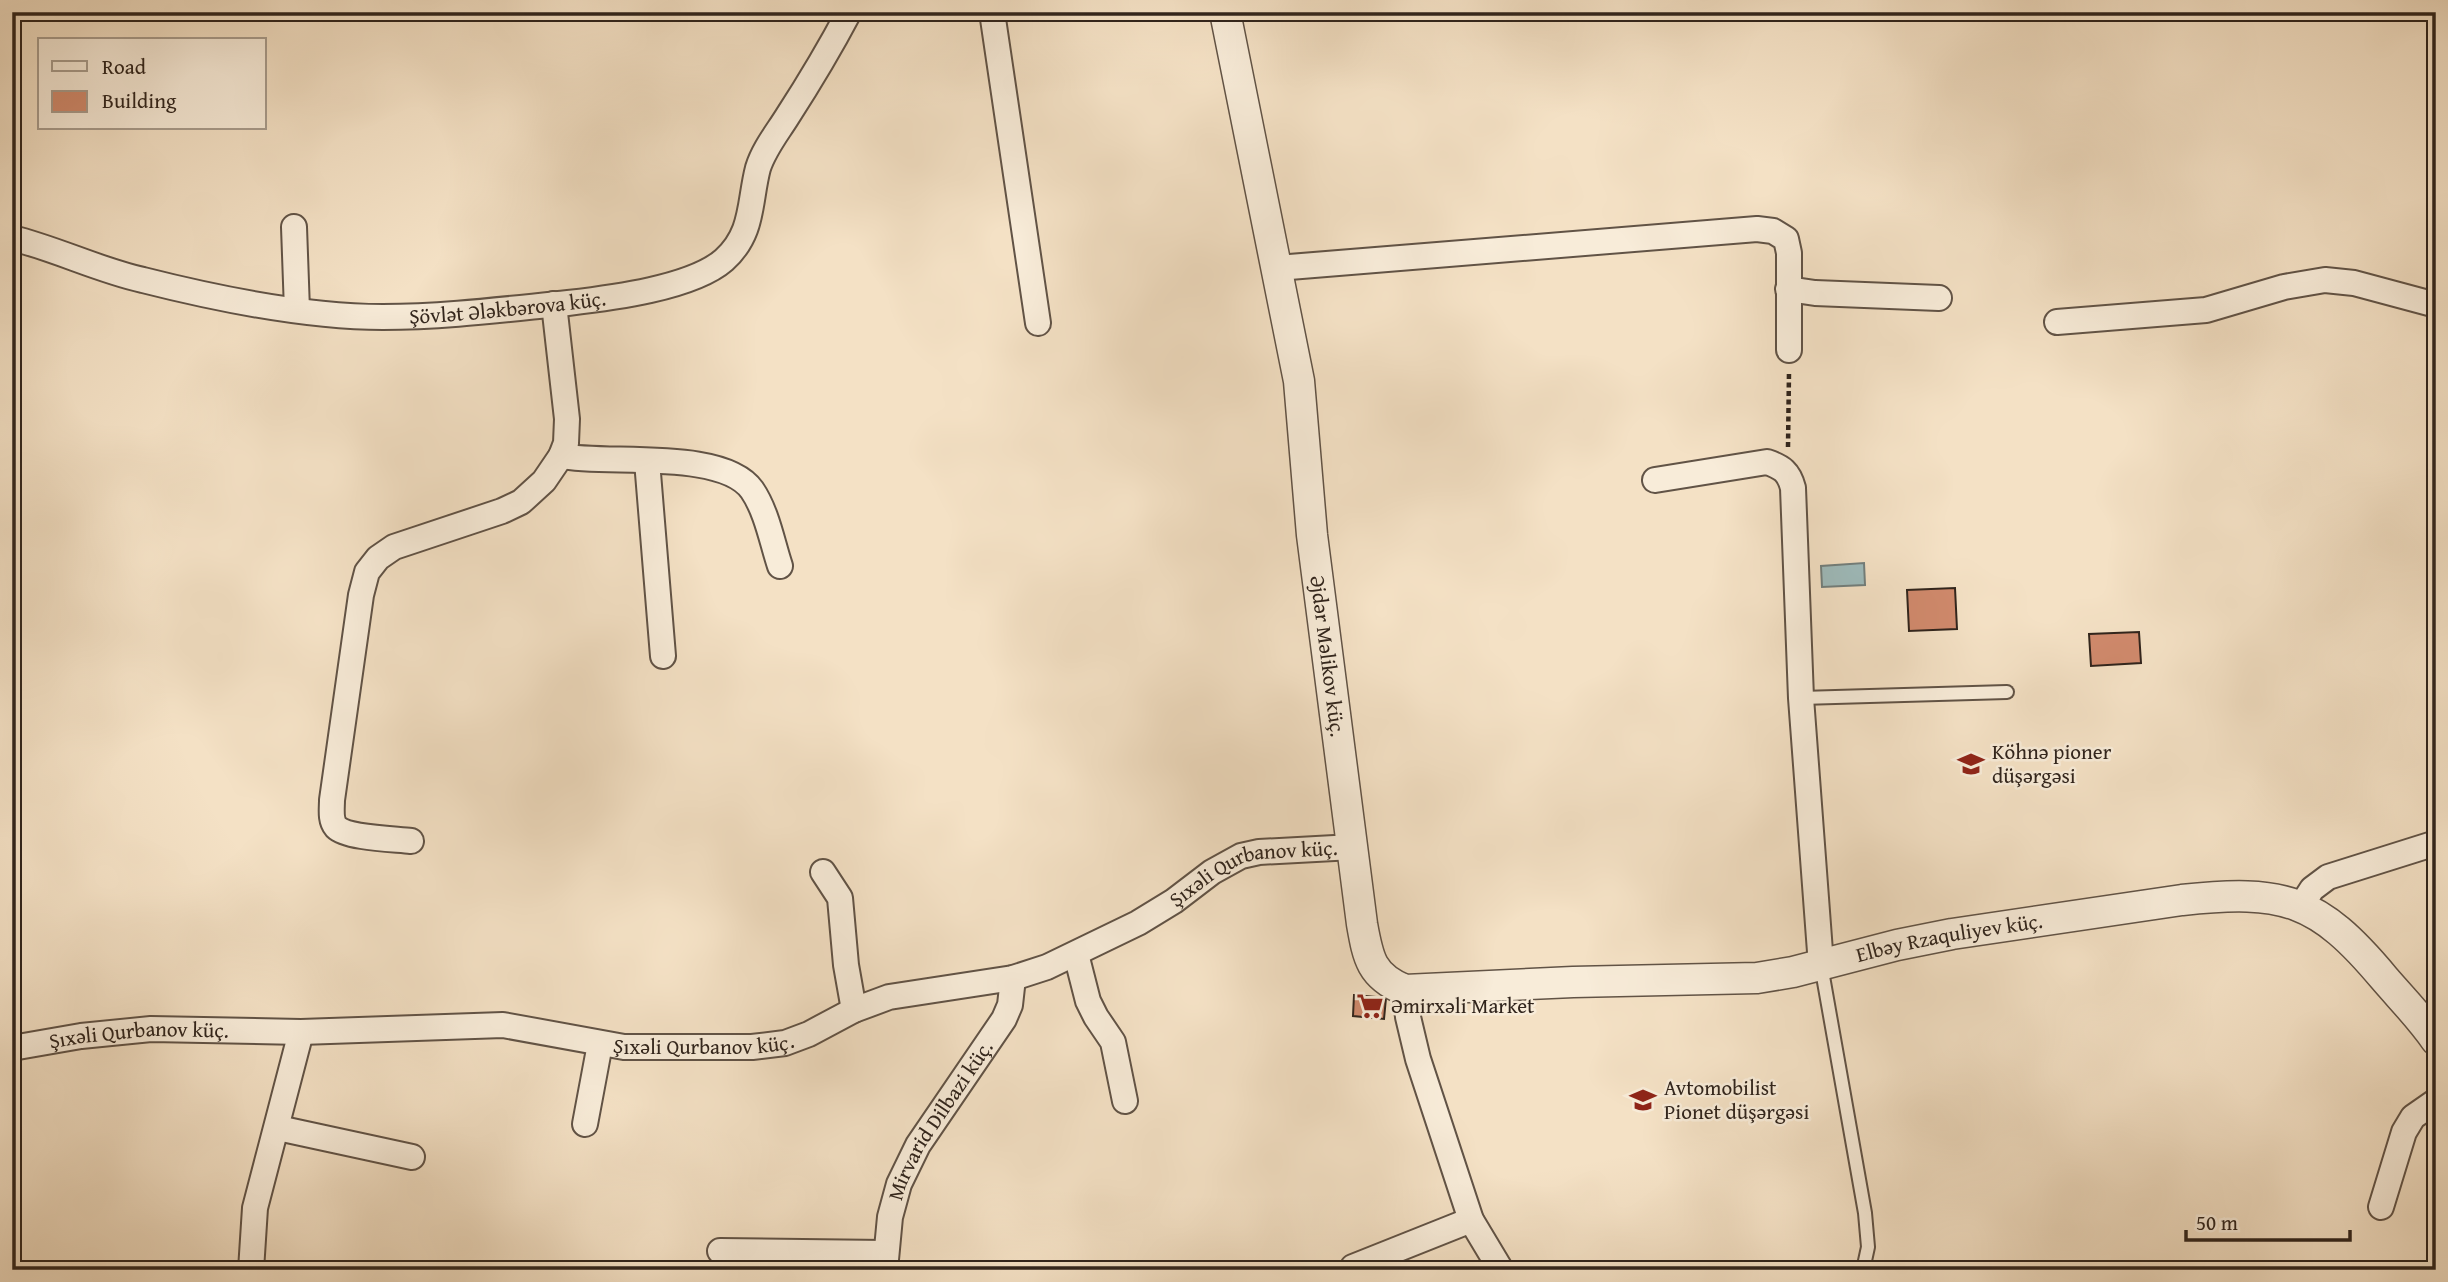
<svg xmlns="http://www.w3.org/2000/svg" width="2448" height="1282" font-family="'Gentium Book Plus',serif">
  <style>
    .water { fill: #9ebcbd; stroke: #727f7d; stroke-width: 2 }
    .building { fill: #d18a6d; stroke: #30241c; stroke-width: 2 }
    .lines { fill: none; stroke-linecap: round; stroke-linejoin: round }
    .service-casing { stroke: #615346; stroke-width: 16 }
    .minor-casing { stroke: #615346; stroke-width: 28 }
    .tertiary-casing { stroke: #615346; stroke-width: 33 }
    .path { stroke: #30241c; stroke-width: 4.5; stroke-dasharray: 5 3.5; stroke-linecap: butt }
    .service { stroke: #f8ecd9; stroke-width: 12 }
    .minor { stroke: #f8ecd9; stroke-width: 24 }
    .tertiary { stroke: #f8ecd9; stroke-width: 30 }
    .labels { text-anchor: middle; stroke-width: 5; stroke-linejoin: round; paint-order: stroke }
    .street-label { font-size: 21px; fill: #30241c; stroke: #f8ecd9 }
    .poi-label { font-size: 21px; fill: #30241c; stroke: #f8ecd9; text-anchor: start }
  </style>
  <rect width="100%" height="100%" fill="#f4e1c5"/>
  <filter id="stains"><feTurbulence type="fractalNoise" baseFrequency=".00286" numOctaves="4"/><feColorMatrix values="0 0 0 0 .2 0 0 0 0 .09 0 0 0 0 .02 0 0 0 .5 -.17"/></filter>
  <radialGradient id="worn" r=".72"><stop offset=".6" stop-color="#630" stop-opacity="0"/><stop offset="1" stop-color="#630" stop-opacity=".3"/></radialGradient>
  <path class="water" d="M1864,563L1865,585L1822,587L1821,566Z"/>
  <g class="building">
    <path d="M1955,588L1957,629L1909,631L1907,590Z"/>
    <path d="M2139,632L2141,663L2091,666L2089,634Z"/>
    <path d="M1354,995L1386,998L1384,1019L1353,1016Z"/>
  </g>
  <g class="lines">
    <g class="service-casing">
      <g id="service">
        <path d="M1801,698L2007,692"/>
        <path d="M1821,965L1865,1213L1868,1247L1863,1270"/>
      </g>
    </g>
    <g class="minor-casing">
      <g id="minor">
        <path d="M992,12L1038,323"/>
        <path d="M294,227L297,310"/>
        <path id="s1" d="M12,238C57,249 98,270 143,280C218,299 306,317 383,317C445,317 507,309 568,303C611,298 692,288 724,260C754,233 749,202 758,168C764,149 777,133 787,117C809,83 830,48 849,12"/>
        <path d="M1277,268L1757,229L1773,231L1786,239L1789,253V350"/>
        <path d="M1788,289L1815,293L1939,298"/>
        <path d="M2057,322L2206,310L2284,287L2325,280L2354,283L2436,305"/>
        <path d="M561,456C609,465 723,449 752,490C767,512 772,542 780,566"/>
        <path d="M647,461L663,656"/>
        <path d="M1655,480L1767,462C1782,467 1789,472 1793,488L1801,698L1821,965"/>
        <path d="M411,841C394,839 347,838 336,827C330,820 332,809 332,800L361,595L367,572L378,558L394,547L502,511L521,502L544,481L561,456L566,443L567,419L554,304"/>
        <path d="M823,872L840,898L846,965L854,1010"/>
        <path d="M2301,906L2312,889L2328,877L2436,843"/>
        <path d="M1076,954L1088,1001L1096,1017L1113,1042L1125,1101"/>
        <path d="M1405,990L1408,1017L1418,1059L1471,1220L1501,1270"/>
        <path id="s2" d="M12,1048L81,1036L151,1029L301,1032L503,1025L624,1047H752L785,1043L809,1034L854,1010L889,997L1013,978L1047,967L1138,923L1174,901L1212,872L1241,856L1259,852L1353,847"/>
        <path d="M585,1124L600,1044"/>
        <path d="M278,1128L412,1157"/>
        <path d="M2381,1207L2404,1132L2413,1117L2436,1101"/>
        <path d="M720,1251L885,1253"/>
        <path d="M1353,1267L1471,1220"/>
        <path d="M251,1270L255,1208L301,1032"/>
        <path id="s3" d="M885,1270L890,1217L899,1184L918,1145L1004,1019L1010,1005L1013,978"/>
      </g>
    </g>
    <g class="tertiary-casing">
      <g id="tertiary">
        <path id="s4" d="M1225,12L1299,381L1312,535L1362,924C1368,958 1371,976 1405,990L1573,982L1757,978L1793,972L1897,945L1952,934L2182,900C2284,889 2318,899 2384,978C2402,999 2421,1018 2436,1040"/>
      </g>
    </g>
    <path class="path" d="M1788,447L1789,372"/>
    <use href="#service" class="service"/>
    <use href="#minor" class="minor"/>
    <use href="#tertiary" class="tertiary"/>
  </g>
  <defs>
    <g id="school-bare" transform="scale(2.1)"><path d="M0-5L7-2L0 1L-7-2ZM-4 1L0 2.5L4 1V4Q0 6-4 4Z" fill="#8f2418" stroke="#f8ecd9" stroke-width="2.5" paint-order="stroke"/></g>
    <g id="supermarket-bare" transform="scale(2.1)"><path d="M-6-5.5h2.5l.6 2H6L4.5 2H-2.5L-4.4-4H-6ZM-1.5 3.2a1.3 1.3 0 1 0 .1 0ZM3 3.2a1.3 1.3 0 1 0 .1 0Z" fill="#8f2418" stroke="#f8ecd9" stroke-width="2.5" paint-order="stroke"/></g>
  </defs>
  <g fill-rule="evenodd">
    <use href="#school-bare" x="1971" y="764"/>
    <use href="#supermarket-bare" x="1370" y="1006"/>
    <use href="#school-bare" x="1643" y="1100"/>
  </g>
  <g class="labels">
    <g class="street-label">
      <text dy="7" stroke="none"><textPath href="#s1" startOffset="506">Şövlət Ələkbərova küç.</textPath></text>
      <text dy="7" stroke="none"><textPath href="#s4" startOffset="653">Əjdər Məlikov küç.</textPath></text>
      <text dy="7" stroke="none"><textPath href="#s2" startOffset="1283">Şıxəli Qurbanov küç.</textPath></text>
      <text dy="7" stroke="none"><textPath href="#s4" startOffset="1556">Elbəy Rzaquliyev küç.</textPath></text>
      <text dy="7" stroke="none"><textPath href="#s2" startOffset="128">Şıxəli Qurbanov küç.</textPath></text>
      <text dy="7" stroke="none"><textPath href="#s2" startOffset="695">Şıxəli Qurbanov küç.</textPath></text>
      <text dy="7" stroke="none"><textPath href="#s3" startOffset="163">Mirvarid Dilbazi küç.</textPath></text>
    </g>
    <g class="poi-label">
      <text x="1992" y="759">Köhnə pioner<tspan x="1992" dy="24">düşərgəsi</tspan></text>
      <text x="1391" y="1013">Əmirxəli Market</text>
      <text x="1664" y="1095">Avtomobilist<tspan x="1664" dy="24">Pionet düşərgəsi</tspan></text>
    </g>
  </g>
  <rect width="2448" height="1282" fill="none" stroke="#f4e1c5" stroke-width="42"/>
  <rect x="14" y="14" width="2420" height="1254" fill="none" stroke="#30241c" stroke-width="3.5"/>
  <rect x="21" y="21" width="2406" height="1240" fill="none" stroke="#30241c" stroke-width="2"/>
  <rect x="38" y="38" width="228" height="91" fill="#f8ecd9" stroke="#a89c8d" stroke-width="2"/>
  <rect x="52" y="61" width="35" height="10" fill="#f8ecd9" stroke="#a89c8d" stroke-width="2"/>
  <text x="102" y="74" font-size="21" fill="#30241c">Road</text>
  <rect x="52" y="91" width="35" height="21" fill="#d18a6d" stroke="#a89c8d" stroke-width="2"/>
  <text x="102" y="108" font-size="21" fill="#30241c">Building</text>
  <path d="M2186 1230v10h164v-10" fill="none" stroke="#30241c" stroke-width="3.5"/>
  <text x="2196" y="1230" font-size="21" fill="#30241c" stroke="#f8ecd9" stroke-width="5" paint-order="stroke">50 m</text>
  <rect width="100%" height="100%" filter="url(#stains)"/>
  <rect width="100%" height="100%" fill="url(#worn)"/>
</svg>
